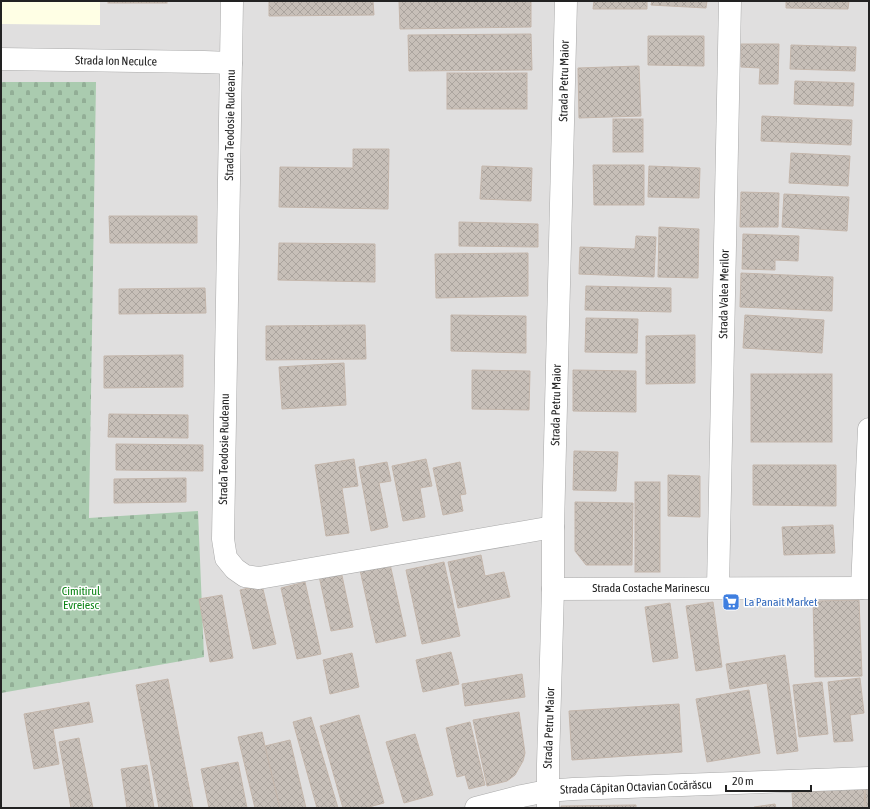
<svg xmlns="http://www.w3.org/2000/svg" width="870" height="809" font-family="'Asap Condensed',sans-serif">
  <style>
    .residential { fill: #e0dfdf }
    .education { fill: #ffffe5 }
    .cemetery { fill: url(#cemetery-stones) }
    .building { fill: url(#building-cross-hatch); stroke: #c4b6ab }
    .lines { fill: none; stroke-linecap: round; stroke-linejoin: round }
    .street-casing { stroke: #a9a9a9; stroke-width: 23 }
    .street { stroke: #fff; stroke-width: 22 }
    .labels { text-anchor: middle; stroke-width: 3; stroke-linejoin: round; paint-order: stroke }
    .street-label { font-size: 12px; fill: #222; stroke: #fff }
    .park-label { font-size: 12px; fill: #0c8416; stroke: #fff }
    .shop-label { font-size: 12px; fill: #366cbe; stroke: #fff; text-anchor: start }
  </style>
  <defs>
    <pattern id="cemetery-stones" width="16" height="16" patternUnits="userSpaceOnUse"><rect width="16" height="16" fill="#aacbaf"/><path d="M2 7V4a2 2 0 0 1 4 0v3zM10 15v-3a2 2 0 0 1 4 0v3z" fill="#92ae96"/></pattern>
    <pattern id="building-cross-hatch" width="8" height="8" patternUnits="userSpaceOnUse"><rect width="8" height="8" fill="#c7bfb8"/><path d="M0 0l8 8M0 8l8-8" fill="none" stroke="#aba49e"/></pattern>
  </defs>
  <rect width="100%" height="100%" fill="#f2efe9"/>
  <rect class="residential" x="1" y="1" width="868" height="807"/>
  <path class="education" d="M1,1H100V25L1,24Z"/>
  <path class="cemetery" d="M1,82H96L89,518L198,511L204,657L1,693Z"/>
  <g class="building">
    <rect x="108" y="1" width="59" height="2"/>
    <path d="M269,1H373L374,15L269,16Z"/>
    <path d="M399,1H531V27L400,29Z"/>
    <path d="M594,1H647V9H593Z"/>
    <path d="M652,1H707L706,8L651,5Z"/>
    <path d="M786,1H849L848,9L786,8Z"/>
    <path d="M531,34L532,70L409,71L408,35Z"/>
    <path d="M648,36H704V66L648,65Z"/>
    <path d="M741,44H779L778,84H759L760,68L741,67Z"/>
    <path d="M791,45L856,47L855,71L790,69Z"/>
    <path d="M639,66L641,116L579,118L578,68Z"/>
    <rect x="447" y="73" width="80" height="36"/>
    <path d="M795,81L854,83L853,106L794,104Z"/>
    <path d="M762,116L852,120L851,145L761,141Z"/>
    <rect x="613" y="119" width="30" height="33"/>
    <path d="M353,149H389L388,209L279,207L280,167L353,168Z"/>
    <path d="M791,153L850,156L848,186L789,183Z"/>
    <path d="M593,165H644V205H594Z"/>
    <path d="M482,166L532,168L531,201L480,199Z"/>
    <path d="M649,166L700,168L699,198L648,197Z"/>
    <path d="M741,192L779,193L778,227H740Z"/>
    <path d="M784,194L849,197L847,231L782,227Z"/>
    <path d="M109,216H197V243H110Z"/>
    <path d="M459,222L538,224V247L459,246Z"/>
    <path d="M659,227L699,229L698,278L658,277Z"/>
    <path d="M743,234L799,236L798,261L775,260V270L742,269Z"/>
    <path d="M636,236L656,237L654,277L579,274L580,247L635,249Z"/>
    <path d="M279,243L375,244V282L278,280Z"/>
    <path d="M528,253V296L436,298L435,254Z"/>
    <path d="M741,273L833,277L832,311L740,307Z"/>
    <path d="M586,286L671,288V312L585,310Z"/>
    <path d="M205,288L206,313L119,314V289Z"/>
    <path d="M451,315L526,316V353L451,351Z"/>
    <path d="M745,315L824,320L822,353L743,348Z"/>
    <path d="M586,318L638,319L637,353L585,352Z"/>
    <path d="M365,325L366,359L266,360V326Z"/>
    <path d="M695,335V383L646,384V336Z"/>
    <path d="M183,355V387L104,388V356Z"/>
    <path d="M344,363L346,405L282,409L279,367Z"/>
    <path d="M472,370L530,371L529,410L472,409Z"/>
    <path d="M573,370L636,371V412L573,411Z"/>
    <rect x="751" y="374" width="81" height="68"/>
    <path d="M109,414L188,415V438L108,437Z"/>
    <path d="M116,444L203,445V471L116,470Z"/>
    <path d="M574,451L618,452L616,491L573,490Z"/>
    <path d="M354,459L358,486L342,488L349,533L326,536L315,465Z"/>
    <path d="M426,459L432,486L420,488L425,517L403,521L392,466Z"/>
    <path d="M387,462L391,481L379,483L388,527L371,531L359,467Z"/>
    <path d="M460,462L466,494L460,495L463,511L443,515L433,468Z"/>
    <path d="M753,465H836V506L753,505Z"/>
    <path d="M668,475L700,476V517L668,516Z"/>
    <path d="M186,478V502L114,503V479Z"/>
    <rect x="635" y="482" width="25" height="90"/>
    <path d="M575,502L633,503L632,565H586L575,551Z"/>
    <path d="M833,525L835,553L784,555L782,527Z"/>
    <path d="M481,555L485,576L504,572L510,597L458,608L448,562Z"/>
    <path d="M444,562L460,636L422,644L406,570Z"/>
    <path d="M390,564L406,636L376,643L360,570Z"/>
    <path d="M341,571L353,627L331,631L319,576Z"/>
    <path d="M305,582L321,654L297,659L281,588Z"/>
    <path d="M262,585L276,644L253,649L240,590Z"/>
    <path d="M222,595L233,658L210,662L199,599Z"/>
    <path d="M859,600L862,676L815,677L813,601Z"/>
    <path d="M713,602L722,667L696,671L686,606Z"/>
    <path d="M670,603L678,658L653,662L645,607Z"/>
    <path d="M451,652L459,684L423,692L416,660Z"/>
    <path d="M352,653L359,687L330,694L323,660Z"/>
    <path d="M785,655L798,751L777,754L767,683L730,689L726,664Z"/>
    <path d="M522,674L525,697L465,706L462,684Z"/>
    <path d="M860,678L864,713L850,715L853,741L834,742L828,682Z"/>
    <path d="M168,679L193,808H159L136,685Z"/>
    <path d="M822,682L828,734L799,737L793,685Z"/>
    <path d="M749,690L760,753L707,762L696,699Z"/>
    <path d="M89,702L93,722L53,729L59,764L34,769L24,714Z"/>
    <path d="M679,704L682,752L572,760L569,711Z"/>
    <path d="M519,712L525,753L523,761L515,775L507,781L487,786L473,720Z"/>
    <path d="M359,715L384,803L365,808H343L320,726Z"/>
    <path d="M311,717L338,808H317L293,722Z"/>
    <path d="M470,722L485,785L469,789L465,775L457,777L446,728Z"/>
    <path d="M262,732L265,746L280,808H255L238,737Z"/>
    <path d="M415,734L433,795L404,803L386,742Z"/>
    <path d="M79,738L93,808H71L59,742Z"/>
    <path d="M290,740L306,808H280L265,746Z"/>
    <path d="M238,762L247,808H209L201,769Z"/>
    <path d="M147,765L154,808H127L121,769Z"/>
    <path d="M865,787H869V808H866Z"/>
    <path d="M864,788L865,808H793L792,793Z"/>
    <path d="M775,804L776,808H754V807Z"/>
    <path d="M636,805V808H561V806Z"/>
  </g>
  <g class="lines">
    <g class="street-casing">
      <g id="street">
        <path d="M232,1L223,539L226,558L235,569L245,576L259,578L553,527"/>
        <path d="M1,59L204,62L231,63"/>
        <path d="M718,588L730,1"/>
        <path d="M862,588L869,429"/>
        <path d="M553,589L869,588"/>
        <path d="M476,808L522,796L547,791L573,789L869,778"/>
        <path d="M548,808V764L553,589V527L566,1"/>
      </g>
    </g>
    <use href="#street" class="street"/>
  </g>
  <defs>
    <g id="supermarket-square" transform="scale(0.9)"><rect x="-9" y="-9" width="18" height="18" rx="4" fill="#3f7fe0" stroke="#fff"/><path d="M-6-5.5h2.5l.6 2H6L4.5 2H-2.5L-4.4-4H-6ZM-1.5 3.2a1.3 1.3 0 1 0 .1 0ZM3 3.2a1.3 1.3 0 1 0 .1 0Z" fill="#fff"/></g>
  </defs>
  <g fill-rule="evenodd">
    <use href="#supermarket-square" x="731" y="602"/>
  </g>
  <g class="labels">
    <g class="street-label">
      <text transform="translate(116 61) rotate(1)" y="4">Strada Ion Neculce</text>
      <text transform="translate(564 81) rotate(-89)" y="4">Strada Petru Maior</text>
      <text transform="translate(230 125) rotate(-89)" y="4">Strada Teodosie Rudeanu</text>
      <text transform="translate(724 294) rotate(-89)" y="4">Strada Valea Merilor</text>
      <text transform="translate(556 405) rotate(-89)" y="4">Strada Petru Maior</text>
      <text transform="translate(224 449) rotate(-89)" y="4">Strada Teodosie Rudeanu</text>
      <text x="651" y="592">Strada Costache Marinescu</text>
      <text transform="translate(549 728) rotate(-88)" y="4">Strada Petru Maior</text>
      <text transform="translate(636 787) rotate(-2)" y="4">Strada Căpitan Octavian Cocărăscu</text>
    </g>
    <g class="park-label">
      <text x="81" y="595">Cimitirul<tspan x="81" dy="14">Evreiesc</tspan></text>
    </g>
    <g class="shop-label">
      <text x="744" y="606">La Panait Market</text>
    </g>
  </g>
  <rect width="870" height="809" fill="none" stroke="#222222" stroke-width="4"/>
  <path d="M726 785v6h85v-6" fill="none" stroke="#222222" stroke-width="2"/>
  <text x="732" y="785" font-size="12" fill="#222222" stroke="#ffffff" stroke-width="3" paint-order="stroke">20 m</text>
</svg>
